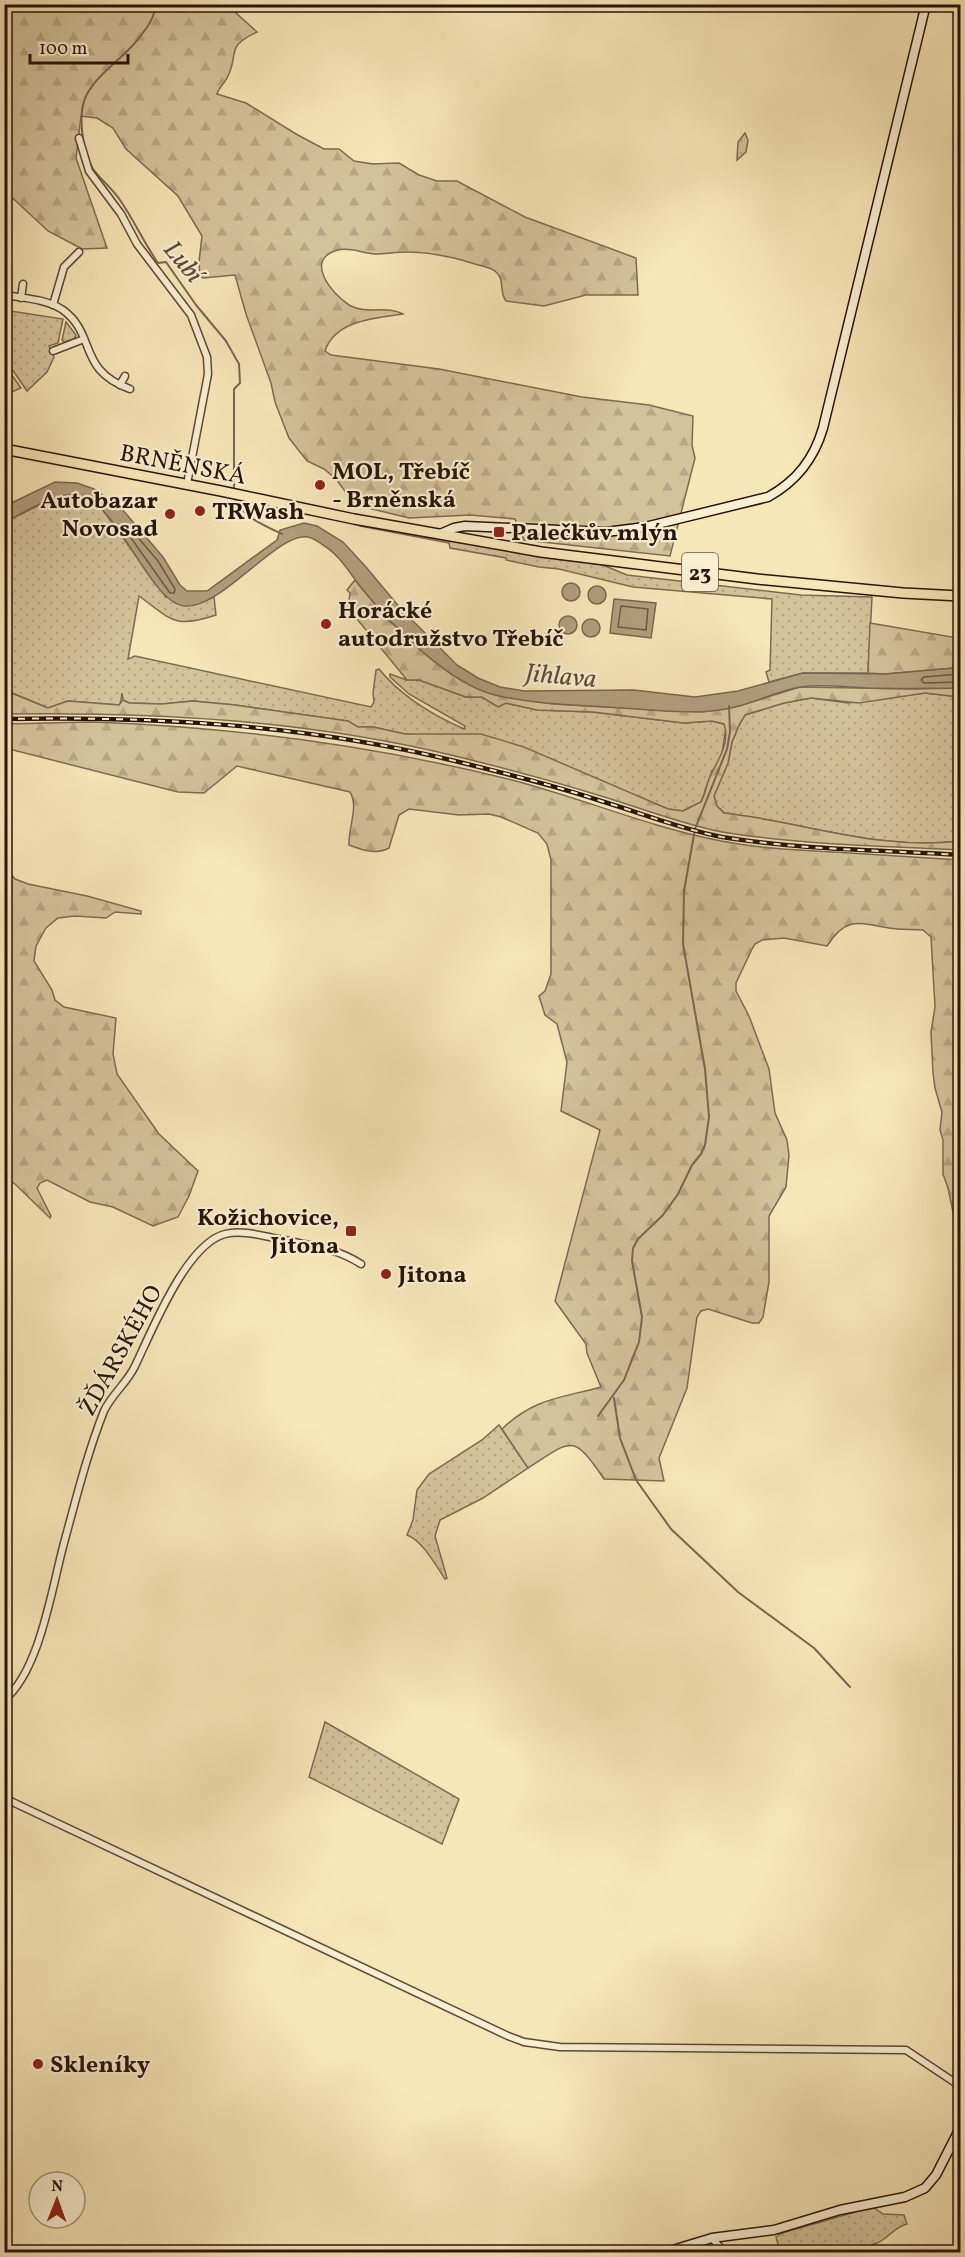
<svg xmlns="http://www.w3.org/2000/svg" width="965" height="2257" font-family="Vollkorn,serif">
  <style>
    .grass { fill: url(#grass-dots); stroke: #7e6a50; stroke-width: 1.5 }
    .forest { fill: url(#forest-firs); stroke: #7e6a50; stroke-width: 1.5 }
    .water { fill: #b19e7c; stroke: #7a664d; stroke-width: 1.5 }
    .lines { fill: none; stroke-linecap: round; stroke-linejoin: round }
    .shore { stroke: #6c5842; stroke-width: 1.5 }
    .stream { stroke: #7a664d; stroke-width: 2 }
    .street-casing { stroke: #5c4833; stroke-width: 9 }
    .secondary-casing { stroke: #281307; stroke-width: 11 }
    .primary-casing { stroke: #281307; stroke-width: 12 }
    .street { stroke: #faefd1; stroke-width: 6 }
    .secondary { stroke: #faefd1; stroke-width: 8 }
    .primary { stroke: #f7e6b8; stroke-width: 9 }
    .rail-casing { stroke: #281307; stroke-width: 4.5 }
    .rail { stroke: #faefd1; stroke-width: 2; stroke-dasharray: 7; stroke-linecap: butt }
    .poi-dot { fill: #8f2418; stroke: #faefd1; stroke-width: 2 }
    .labels { text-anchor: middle; stroke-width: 4.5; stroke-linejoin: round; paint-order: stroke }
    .shield { fill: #faefd1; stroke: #675544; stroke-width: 1.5 }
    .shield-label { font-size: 22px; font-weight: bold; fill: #281307 }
    .street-label { font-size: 24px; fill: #281307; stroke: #faefd1 }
    .poi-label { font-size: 24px; font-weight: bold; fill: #281307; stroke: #faefd1; text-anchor: start }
    .water-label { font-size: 26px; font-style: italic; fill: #5f4b36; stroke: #faefd1 }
  </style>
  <defs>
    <pattern id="grass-dots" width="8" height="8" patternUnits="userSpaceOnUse" patternTransform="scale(1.5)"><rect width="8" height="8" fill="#d4c29a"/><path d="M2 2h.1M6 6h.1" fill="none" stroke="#b6a683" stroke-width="1.8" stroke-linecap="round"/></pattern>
    <pattern id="forest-firs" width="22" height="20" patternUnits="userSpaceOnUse" patternTransform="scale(1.5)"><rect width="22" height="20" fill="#d4c29a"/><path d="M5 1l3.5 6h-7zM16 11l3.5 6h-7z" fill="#b6a683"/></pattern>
  </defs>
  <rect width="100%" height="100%" fill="#f7e6b8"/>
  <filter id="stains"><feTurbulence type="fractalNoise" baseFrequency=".00333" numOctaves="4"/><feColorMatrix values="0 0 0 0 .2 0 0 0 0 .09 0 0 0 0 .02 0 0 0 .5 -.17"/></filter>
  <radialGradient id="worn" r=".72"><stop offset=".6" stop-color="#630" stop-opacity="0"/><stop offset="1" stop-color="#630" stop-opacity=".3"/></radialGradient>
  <g class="grass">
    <path d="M745,133L748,140L746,152L737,160L738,142Z"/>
    <path d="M4,310L63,319L58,343L49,346L54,357L47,372L27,391L5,359Z"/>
    <path d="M66,322L76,335L74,339L64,342L62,340Z"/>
    <path d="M74,494L82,496L102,509L166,597L198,603L214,597L216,615C174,629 172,620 139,596L128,659L135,656L371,707L374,702L373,693L376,670L379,669C401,696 432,715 464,729L465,726L409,694L390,677V674L407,680H419L466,697H482L498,707L506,703L537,710L593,712L684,723L712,721L724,724L726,727L721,760L712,771L701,802L683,811L668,809L564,766L421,735L405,734L373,727H357L348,721L235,705L193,701L162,704L129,703L123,700L122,693L120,705L68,701L48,708L5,690V522L56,497Z"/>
    <path d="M361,525L603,565L627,575L801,595L872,597L868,673H803L769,682L766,672L770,670L772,599L633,587L559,569L539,567L506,560V558L450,548L449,543L360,526Z"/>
    <path d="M925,693L960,697V841C878,851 804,822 724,813L717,806L714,796L728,763L732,742L739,725L745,715L784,703L811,698L848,703Z"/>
    <path d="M499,1425L528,1468L483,1498L440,1520L435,1536L447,1578L445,1579C437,1567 422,1540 407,1535L413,1520L417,1490L429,1474L482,1440Z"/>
    <path d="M325,1722L459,1799L442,1844L309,1777Z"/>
    <path d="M873,2207L883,2214L904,2215L907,2224C894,2227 888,2239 877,2243C843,2256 816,2252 780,2252L776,2237L782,2233Z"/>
  </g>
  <g class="forest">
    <path d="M4,5H227L257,32C224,47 240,54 227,78C224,84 219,87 217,94L246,103L296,134L324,149H339L354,161L373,164L399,163L419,175L437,181H457L525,217L636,258L638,295H586L544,306L506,301C499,293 505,279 496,272C491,267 481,266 475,264C453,257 430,252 407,252C396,252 385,254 375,254C363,253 349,247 338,250C303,259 332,294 349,305C366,315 387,305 403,314C376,318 335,320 325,351L331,355L439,369L582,397L649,405L693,416L692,445L695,458L670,556L524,540L515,519L470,515L409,518L364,507L353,502L336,479L324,469L307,461L289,438L275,402L271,383L246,314L235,275L203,278L200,276L199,262L202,236L178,196L126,149L113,128L97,118L81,116L76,158L107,248L82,249L48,231L5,191Z"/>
    <path d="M4,364L21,388L5,395H4Z"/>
    <path d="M355,580L387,619L447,671L476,688L495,695L553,704L702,712L739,706L800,687L914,689L960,688V697L925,693L859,703L811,698L784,703L745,715L739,725L732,742L728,763L714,796L717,806L724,813C804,822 877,851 960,841V850C881,846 801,845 722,832C681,824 641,808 601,796C553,781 504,768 455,756C307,720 156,712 5,714L4,690L48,708L68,701L119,705L123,700L129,703L162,704L193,701L235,705L348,721L358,727H373L405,734H481L524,747L668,809L683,811L701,802C705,795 706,787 709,779C716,762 731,744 724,724L712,721L684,723L593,712L537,710L506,703L498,707L482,697H466L419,680H407L348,608L350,593L347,590Z"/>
    <path d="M870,623L958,638L954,668L885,674L868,673Z"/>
    <path d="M91,722C235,727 372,745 512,780C581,798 647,826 716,840C755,848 795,850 834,852C876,855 918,857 960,860V1236H958L948,1188L943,1174V1140L940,1130L942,1112L935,1088L933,1073L931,1032L935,1007L931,937L923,930C912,929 900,930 889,928C859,923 846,916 827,946L784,938L762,940L755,944L752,949L736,983V991L749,1016L769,1069L775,1113L787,1140L789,1155L786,1187L769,1216V1282L763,1317L759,1323H752L708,1309L701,1311L697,1317L687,1388L659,1458L664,1481L604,1479C572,1432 572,1440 528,1468L502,1429C534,1398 561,1398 601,1387L587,1353L586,1344L555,1301L600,1130L561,1111L567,1062L557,1024L545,1015L539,996L545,991L551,974V860L547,844L538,833L501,817L489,814L459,815L409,809L399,815L389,848C376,855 362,850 349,845C348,828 359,807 350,792L237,766L204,793L178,792L5,748V724Z"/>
    <path d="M4,866L15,879L28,884L87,896L141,911V914L115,912L106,918L75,916L58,918L46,928L36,946L34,961L52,990L55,1000L64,1007L116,1018L113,1054L117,1074L159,1134L198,1171L189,1196L178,1217L153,1226L113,1207L90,1202L47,1180L40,1183L37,1188L51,1216L50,1218L15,1184L5,1177Z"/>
  </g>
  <g class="water">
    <path d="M55,482L77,483L94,489L121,508L163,557L180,585L187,591H207L277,540L280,530L304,523L317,526L343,542L366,567L401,609L457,665L478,678L500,687L524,691L634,690L695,697L738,691L803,673L885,674L954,668H960V688C929,688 898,689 867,688C845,687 822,684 800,687C775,691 752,705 726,709C692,715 656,710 622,708C580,705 536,705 495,695C447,683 394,627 363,590C350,574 340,555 323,545C319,542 312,538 308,537C278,531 222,609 185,606C149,604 117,497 76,495C52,493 26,512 5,522V506Z"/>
    <circle cx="571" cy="592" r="9"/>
    <circle cx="597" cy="595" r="9"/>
    <path d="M614,599L656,603L651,638L610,633Z"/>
    <circle cx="568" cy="625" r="9"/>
    <circle cx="591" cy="628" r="9"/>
  </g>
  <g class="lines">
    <g class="shore">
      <path d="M132,534H135L158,561L175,589L174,593H170L131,538Z"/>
      <path d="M621,606L648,609L646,630L618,627Z"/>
      <path d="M960,674L924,677L921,680L924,683L960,682"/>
    </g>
    <g class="stream">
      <path d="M155,4C156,19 143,33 134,44C119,61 98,74 87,94C77,112 82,152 93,169C101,180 113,189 120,200C134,220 144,243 158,263L166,262L196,305L226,341L239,364L240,383L234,389V491"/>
      <path d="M234,496C240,516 265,526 282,534"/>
      <path d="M614,1398L620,1438L636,1480L671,1529L738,1592L814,1648L850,1687"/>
      <path d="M598,1416L624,1380L639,1342L642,1317L632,1261L633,1248L638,1239L663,1215L678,1194L692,1165L701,1154L705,1145L709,1117L705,1069L683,944L684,891L695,829L727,749L730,732L729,706"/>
    </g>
    <g class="street-casing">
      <g id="street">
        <path d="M79,138L89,171L121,214L137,244L191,315L207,357L208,374L187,484"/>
        <path d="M4,295C23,298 47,299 63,310C97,335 77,370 130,389"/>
        <path d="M21,298L23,284"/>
        <path d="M53,305L64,267L79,252"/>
        <path d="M53,351L84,339"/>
        <path d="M120,385L125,376"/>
        <path d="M4,1700C40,1671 52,1587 64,1543C76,1499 87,1454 104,1411C112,1394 127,1383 135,1366C152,1331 186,1244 225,1234C243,1229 266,1237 284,1240C313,1246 336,1248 361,1264"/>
        <path d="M4,1798L508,2036L524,2042L560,2047L906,2050L960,2086"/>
        <path d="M712,2238L724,2252"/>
      </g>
    </g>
    <g class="secondary-casing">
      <g id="secondary">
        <path d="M440,534L454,528L465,526L606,532L645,527L768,497C797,481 814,459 823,428L926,4"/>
        <path d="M666,2252L712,2238L774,2230L840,2210L905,2197L925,2188L936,2175L960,2128"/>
      </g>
    </g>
    <g class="primary-casing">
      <path id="primary" d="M4,449L221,491L354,519L541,552L757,579L903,593L960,596"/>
    </g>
    <use href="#street" class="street"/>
    <use href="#secondary" class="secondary"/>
    <use href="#primary" class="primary"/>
    <g class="rail-casing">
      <path id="rail" d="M4,719C156,716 308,725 455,761C504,773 553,785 601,801C641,813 681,829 722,837C800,850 881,850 960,855"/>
    </g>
    <use href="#rail" class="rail"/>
  </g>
  <g class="poi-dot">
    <circle cx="320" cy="485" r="6"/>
    <circle cx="200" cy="511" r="6"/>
    <circle cx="170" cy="514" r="6"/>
    <rect x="493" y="526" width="12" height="12" rx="3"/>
    <circle cx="326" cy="624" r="6"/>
    <rect x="345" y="1225" width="12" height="12" rx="3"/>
    <circle cx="386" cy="1274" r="6"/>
    <circle cx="38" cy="2064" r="6"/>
  </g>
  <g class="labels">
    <rect class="shield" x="682" y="553" width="36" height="38" rx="4.5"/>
    <g class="shield-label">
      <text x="700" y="580">23</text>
    </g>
    <g class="street-label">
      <text transform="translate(183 464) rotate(11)" y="8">BRNĚNSKÁ</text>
      <text transform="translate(120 1350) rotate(-61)" y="8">ŽĎÁRSKÉHO</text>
    </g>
    <g class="poi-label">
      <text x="332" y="479">MOL, Třebíč<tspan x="332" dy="28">- Brněnská</tspan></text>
      <text x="158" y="508" text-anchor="end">Autobazar<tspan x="158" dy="28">Novosad</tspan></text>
      <text x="212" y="519">TRWash</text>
      <text x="511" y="540">Palečkův mlýn</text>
      <text x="338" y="618">Horácké<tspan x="338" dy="28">autodružstvo Třebíč</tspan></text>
      <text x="339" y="1225" text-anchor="end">Kožichovice,<tspan x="339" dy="28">Jitona</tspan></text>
      <text x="398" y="1282">Jitona</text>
      <text x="50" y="2072">Skleníky</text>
    </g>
    <g class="water-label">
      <text transform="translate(184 261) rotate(50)" y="9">Lubí</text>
      <text transform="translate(561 675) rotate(5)" y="9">Jihlava</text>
    </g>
  </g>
  <rect width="965" height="2257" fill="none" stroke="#f7e6b8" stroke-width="24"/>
  <rect x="6" y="6" width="953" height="2245" fill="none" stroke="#281307" stroke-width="3"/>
  <rect x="12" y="12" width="941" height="2233" fill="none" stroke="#281307" stroke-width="1.5"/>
  <g transform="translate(57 2200) rotate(1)"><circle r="28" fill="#faefd1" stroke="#a69780" stroke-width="1.5"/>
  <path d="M0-4.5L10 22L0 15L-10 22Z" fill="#8f2418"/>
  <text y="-9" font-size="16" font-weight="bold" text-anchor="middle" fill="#281307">N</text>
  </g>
  <path d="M30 54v9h98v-9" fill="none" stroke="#281307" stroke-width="3"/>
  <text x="39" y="54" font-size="18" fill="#281307" stroke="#faefd1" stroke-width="4.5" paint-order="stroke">100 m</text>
  <rect width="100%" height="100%" filter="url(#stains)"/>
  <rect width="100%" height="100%" fill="url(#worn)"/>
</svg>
